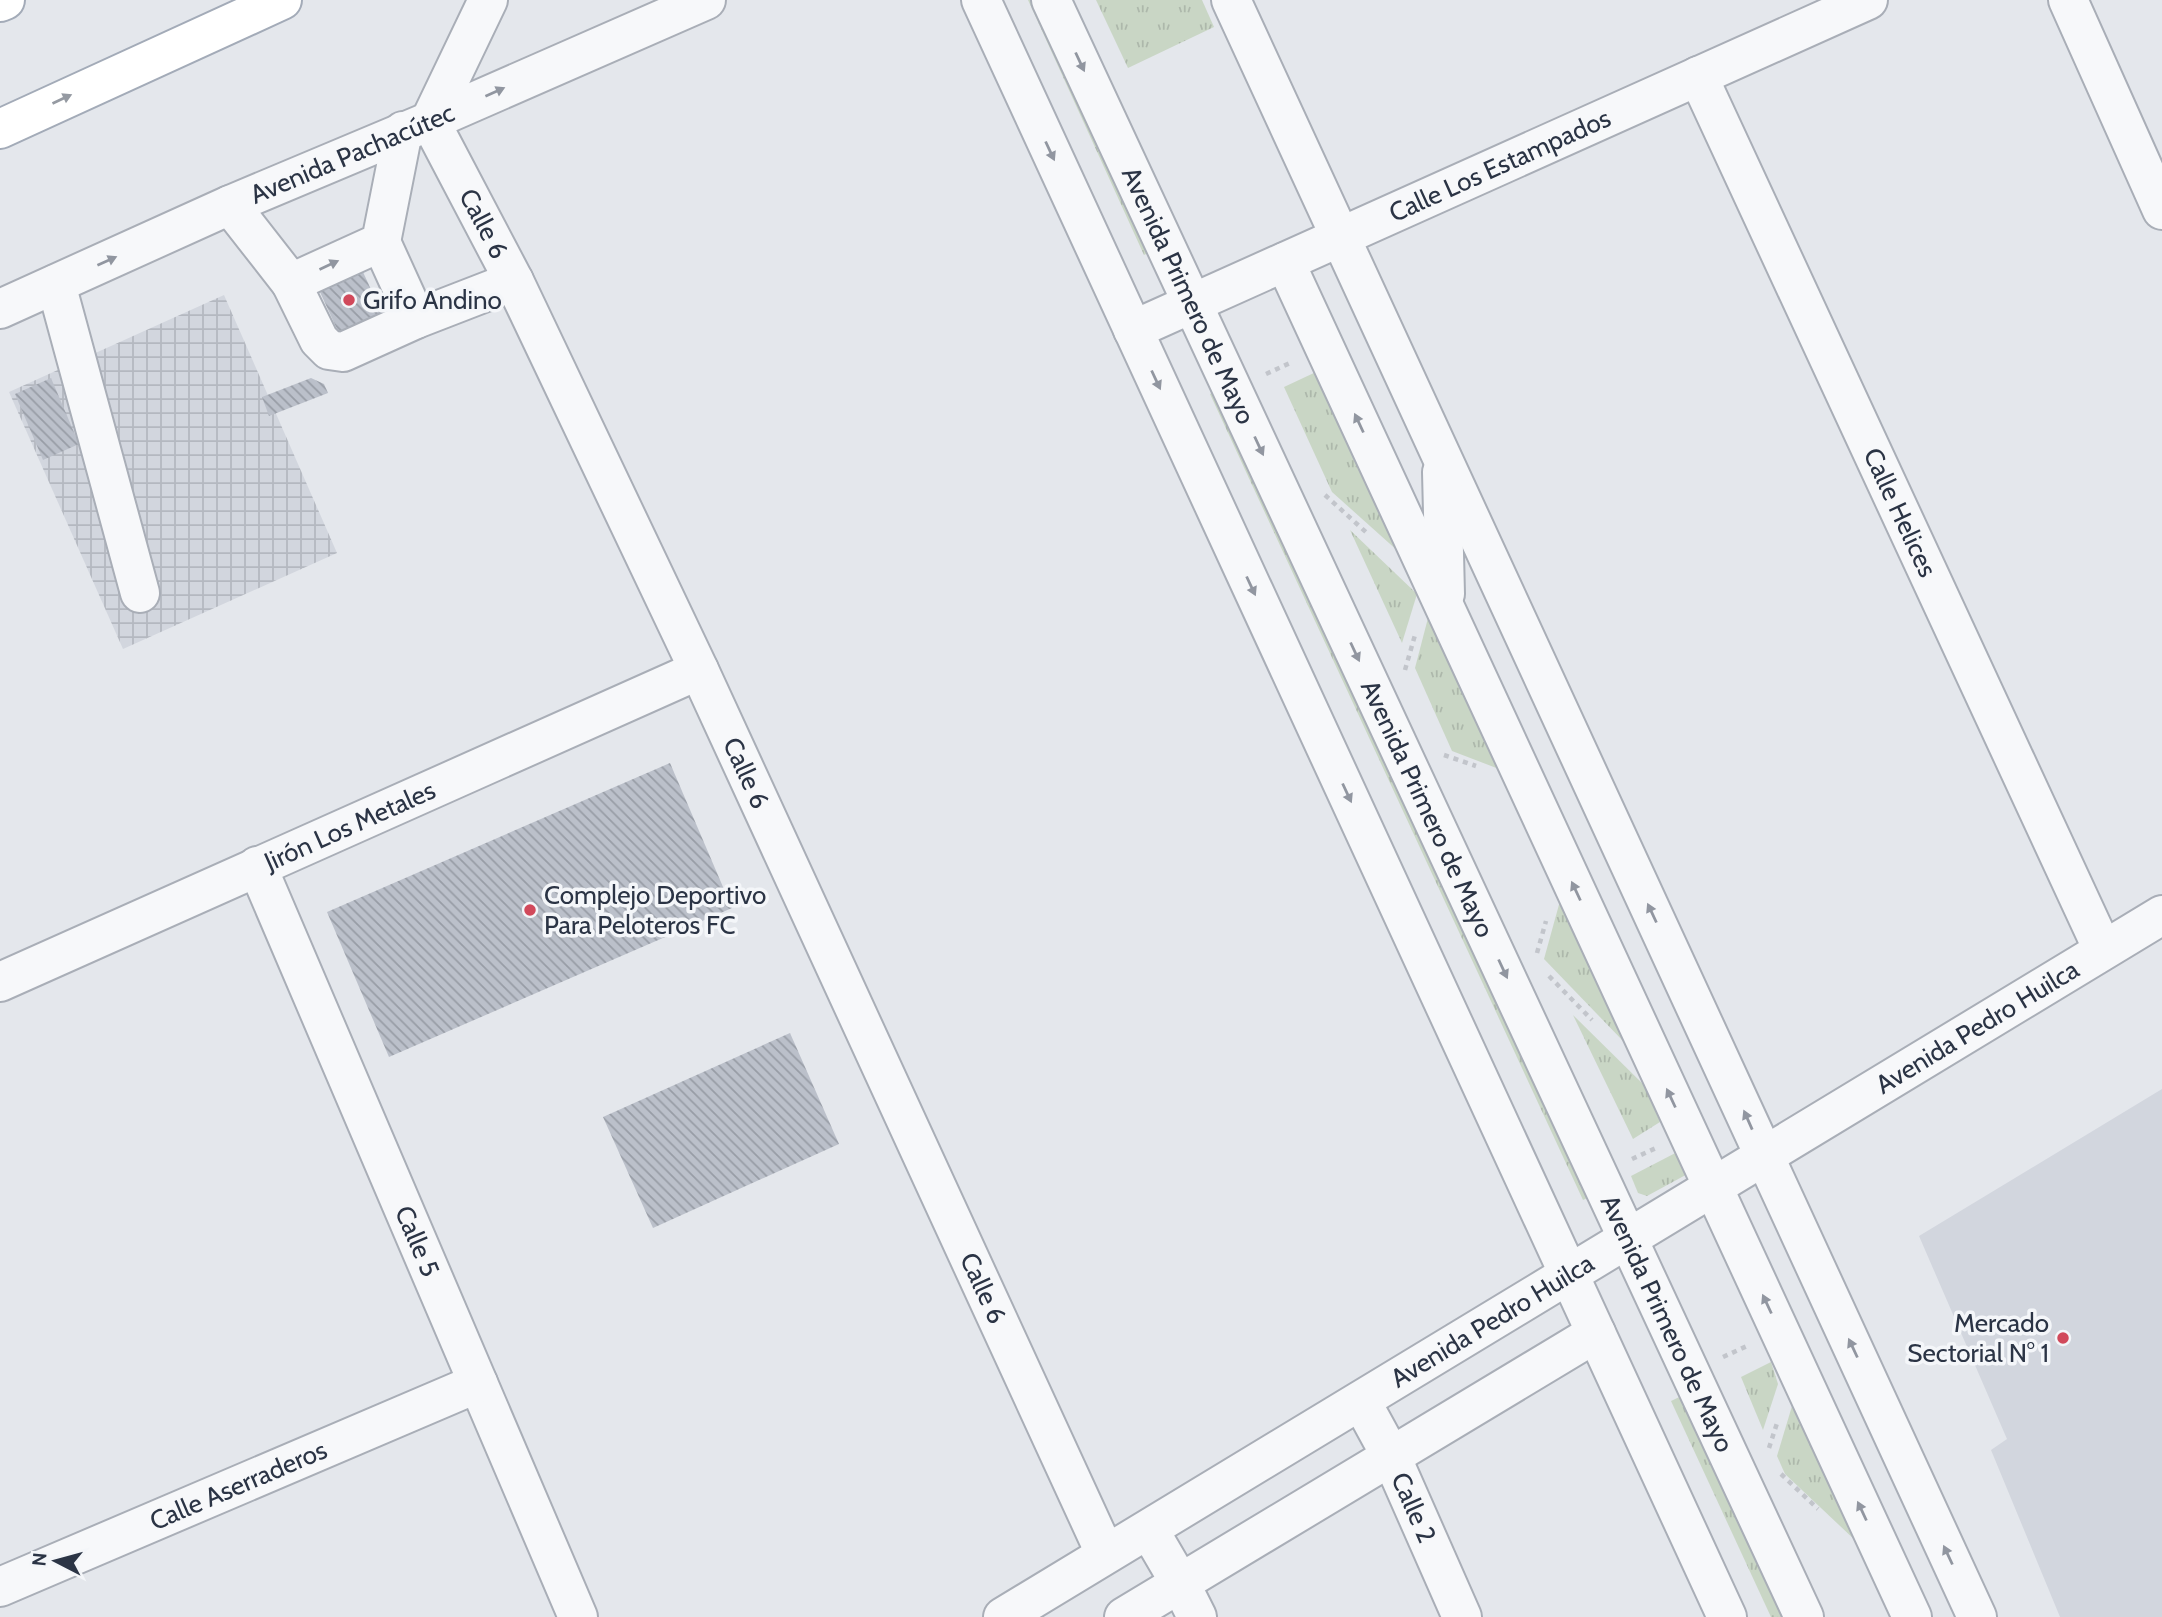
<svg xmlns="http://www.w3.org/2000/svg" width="2162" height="1617" font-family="Cabin,sans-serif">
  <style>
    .built { fill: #d2d6de }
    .industrial { fill: url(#industrial-grid) }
    .grass { fill: url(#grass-tufts) }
    .building { fill: url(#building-back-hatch) }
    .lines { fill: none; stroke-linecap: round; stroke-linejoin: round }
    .minor-casing { stroke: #a9aeb7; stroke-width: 42 }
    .major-casing { stroke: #a3abb8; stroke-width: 42 }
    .path { stroke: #c2c5cb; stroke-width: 4.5; stroke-dasharray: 5 5; stroke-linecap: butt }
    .minor { stroke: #f7f8fa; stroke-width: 38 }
    .major { stroke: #fff; stroke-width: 38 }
    .oneway { fill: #9196a0 }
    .oneway2 { fill: #959aa2 }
    .poi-dot { fill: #d1495b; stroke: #f4f6f9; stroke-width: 2.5 }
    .labels { text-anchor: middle; stroke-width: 7; stroke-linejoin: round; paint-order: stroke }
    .street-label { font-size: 26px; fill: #2b3445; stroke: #f4f6f9 }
    .poi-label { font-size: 26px; fill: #2b3445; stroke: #f4f6f9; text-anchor: start }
  </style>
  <defs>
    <pattern id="industrial-grid" width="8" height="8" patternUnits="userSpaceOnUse" patternTransform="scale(1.75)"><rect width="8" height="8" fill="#d2d6de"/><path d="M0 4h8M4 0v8" fill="none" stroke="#b4b8c0"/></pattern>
    <pattern id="grass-tufts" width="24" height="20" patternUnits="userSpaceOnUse" patternTransform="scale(1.75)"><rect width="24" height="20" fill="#c9d6c5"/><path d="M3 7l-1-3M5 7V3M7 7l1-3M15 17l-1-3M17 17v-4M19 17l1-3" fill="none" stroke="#adb8ab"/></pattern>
    <pattern id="building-back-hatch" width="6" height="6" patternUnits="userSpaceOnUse" patternTransform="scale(1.75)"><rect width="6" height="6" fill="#bbc0ca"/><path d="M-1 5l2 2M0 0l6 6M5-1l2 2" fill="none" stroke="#989da6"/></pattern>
  </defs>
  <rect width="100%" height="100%" fill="#e4e7ec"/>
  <path class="built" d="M2162,1089V1617H2060L1991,1450L2007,1439L1919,1236Z"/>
  <path class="industrial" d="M224,295L337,553L123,649L9,392Z"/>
  <g class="grass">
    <path d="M1028,0H1049L1160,247L1144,255Z"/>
    <path d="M1096,0H1202L1214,27L1128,68Z"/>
    <path d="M1316,372L1399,552L1332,492L1284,387Z"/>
    <path d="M1225,387L1598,1193L1583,1200L1210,394Z"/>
    <path d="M1350,530L1417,594L1402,643Z"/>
    <path d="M1428,618L1499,769L1452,751L1415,668Z"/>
    <path d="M1560,901L1624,1042L1544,959Z"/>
    <path d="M1573,1015L1645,1086L1660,1122L1633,1139Z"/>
    <path d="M1685,1148L1693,1171L1647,1196L1638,1193L1631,1176Z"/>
    <path d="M1771,1362L1778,1384L1763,1430L1741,1377Z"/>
    <path d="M1694,1390L1798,1617H1771L1671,1401Z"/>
    <path d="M1792,1406L1857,1542L1785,1474L1777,1456Z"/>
  </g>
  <g class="building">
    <path d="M358,261L384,318L341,338L315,281Z"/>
    <path d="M51,378L79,444L43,460L15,394Z"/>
    <path d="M311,378L324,384L328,393L269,416L262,397Z"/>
    <path d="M670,763L732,908L389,1057L327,912Z"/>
    <path d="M790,1033L839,1144L653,1228L603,1117Z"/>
  </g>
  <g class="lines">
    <g class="minor-casing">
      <g id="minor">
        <path id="s1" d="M488,0L430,121L514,281L699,670L1105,1553"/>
        <path d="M981,0L1727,1617"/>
        <path id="s2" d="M1051,0L1804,1617"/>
        <path d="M1231,0L1977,1617"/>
        <path d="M2068,0L2162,210"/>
        <path id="s3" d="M1698,76L2103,950"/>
        <path d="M230,205L291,283L381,242L403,131"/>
        <path d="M381,242L416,319"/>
        <path d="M1285,262L1912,1617"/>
        <path d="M291,283L319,340L329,350L343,352L416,319L514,281"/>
        <path d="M56,284L140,593"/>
        <path id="s4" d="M0,309L230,205L430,121L706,0"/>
        <path id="s5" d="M1133,330L1868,0"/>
        <path d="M1442,472L1445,594"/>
        <path id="s6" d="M257,866L578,1617"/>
        <path id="s7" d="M0,982L699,670"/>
        <path id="s8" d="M1361,1401L1391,1456L1462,1617"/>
        <path d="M1149,1530L1180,1583L1197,1617"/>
        <path id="s9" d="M0,1587L478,1383"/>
        <path id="s10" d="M1003,1617L2162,915"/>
        <path d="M1124,1617L1596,1333"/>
      </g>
    </g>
    <g class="major-casing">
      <g id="major">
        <path d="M0,2L5,0"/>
        <path d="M0,129L282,0"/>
      </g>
    </g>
    <g class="path">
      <path d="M1266,374L1290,363"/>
      <path d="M1325,495L1368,534"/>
      <path d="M1405,670L1415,635"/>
      <path d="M1444,755L1476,766"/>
      <path d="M1537,953L1546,921"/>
      <path d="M1549,976L1592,1020"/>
      <path d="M1632,1159L1656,1148"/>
      <path d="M1723,1357L1747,1346"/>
      <path d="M1769,1448L1778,1420"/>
      <path d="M1781,1474L1818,1509"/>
    </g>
    <use href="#minor" class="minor"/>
    <use href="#major" class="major"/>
  </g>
  <defs><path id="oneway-solid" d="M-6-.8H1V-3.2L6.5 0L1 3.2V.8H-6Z" transform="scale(1.75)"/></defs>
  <g class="oneway">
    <use href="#oneway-solid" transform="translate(1080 62) rotate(65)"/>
    <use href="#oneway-solid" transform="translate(495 92) rotate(-24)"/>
    <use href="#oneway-solid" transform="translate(1050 151) rotate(65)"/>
    <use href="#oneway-solid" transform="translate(107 261) rotate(-24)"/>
    <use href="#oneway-solid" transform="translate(329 265) rotate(-25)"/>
    <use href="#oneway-solid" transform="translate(1156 380) rotate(65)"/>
    <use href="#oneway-solid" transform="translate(1359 423) rotate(-115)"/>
    <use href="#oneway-solid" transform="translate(1259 446) rotate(65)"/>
    <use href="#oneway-solid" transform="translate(1251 586) rotate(65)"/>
    <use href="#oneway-solid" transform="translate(1355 652) rotate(65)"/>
    <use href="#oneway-solid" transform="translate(1347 793) rotate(65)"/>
    <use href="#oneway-solid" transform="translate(1576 891) rotate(-115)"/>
    <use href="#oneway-solid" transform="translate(1652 913) rotate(-115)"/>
    <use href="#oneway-solid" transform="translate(1503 969) rotate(65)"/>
    <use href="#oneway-solid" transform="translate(1671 1098) rotate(-115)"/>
    <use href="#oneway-solid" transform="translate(1748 1120) rotate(-114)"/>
    <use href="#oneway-solid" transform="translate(1767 1304) rotate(-115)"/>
    <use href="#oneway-solid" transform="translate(1853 1348) rotate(-115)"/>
    <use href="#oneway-solid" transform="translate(1862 1511) rotate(-115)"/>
    <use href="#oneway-solid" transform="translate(1948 1555) rotate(-115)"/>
  </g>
  <use class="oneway2" href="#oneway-solid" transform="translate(62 99) rotate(-25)"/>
  <g class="poi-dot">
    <circle cx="349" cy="300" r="7"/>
    <circle cx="530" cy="910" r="7"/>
    <circle cx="2063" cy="1338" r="7"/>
  </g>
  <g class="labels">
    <g class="street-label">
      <text dy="9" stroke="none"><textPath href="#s4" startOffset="385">Avenida Pachacútec</textPath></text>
      <text dy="9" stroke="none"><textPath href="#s5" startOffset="402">Calle Los Estampados</textPath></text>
      <text dy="9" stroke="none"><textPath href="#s1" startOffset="250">Calle 6</textPath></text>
      <text dy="9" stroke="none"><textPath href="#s2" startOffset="326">Avenida Primero de Mayo</textPath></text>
      <text dy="9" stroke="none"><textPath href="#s3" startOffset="481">Calle Helices</textPath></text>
      <text dy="9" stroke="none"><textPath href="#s1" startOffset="859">Calle 6</textPath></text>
      <text dy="9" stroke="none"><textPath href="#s2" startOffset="892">Avenida Primero de Mayo</textPath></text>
      <text dy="9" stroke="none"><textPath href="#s7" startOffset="383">Jirón Los Metales</textPath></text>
      <text dy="9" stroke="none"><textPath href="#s10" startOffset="1139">Avenida Pedro Huilca</textPath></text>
      <text dy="9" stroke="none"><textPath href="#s6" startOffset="408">Calle 5</textPath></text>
      <text dy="9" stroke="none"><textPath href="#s1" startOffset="1426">Calle 6</textPath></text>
      <text dy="9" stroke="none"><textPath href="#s10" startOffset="572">Avenida Pedro Huilca</textPath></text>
      <text dy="9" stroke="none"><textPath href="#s2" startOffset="1460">Avenida Primero de Mayo</textPath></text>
      <text dy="9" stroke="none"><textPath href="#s9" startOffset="259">Calle Aserraderos</textPath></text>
      <text dy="9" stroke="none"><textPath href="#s8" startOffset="119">Calle 2</textPath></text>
    </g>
    <g class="poi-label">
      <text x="363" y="309">Grifo Andino</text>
      <text x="544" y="904">Complejo Deportivo<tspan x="544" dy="30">Para Peloteros FC</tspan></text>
      <text x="2049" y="1332" text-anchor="end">Mercado<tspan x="2049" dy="30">Sectorial N° 1</tspan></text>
    </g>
  </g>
  <g transform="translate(56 1561) rotate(276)" stroke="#f4f6f9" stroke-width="5" paint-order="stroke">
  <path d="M0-5L12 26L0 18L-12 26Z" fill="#2b3445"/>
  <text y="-10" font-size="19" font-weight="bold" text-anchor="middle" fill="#2b3445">N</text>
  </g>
</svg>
